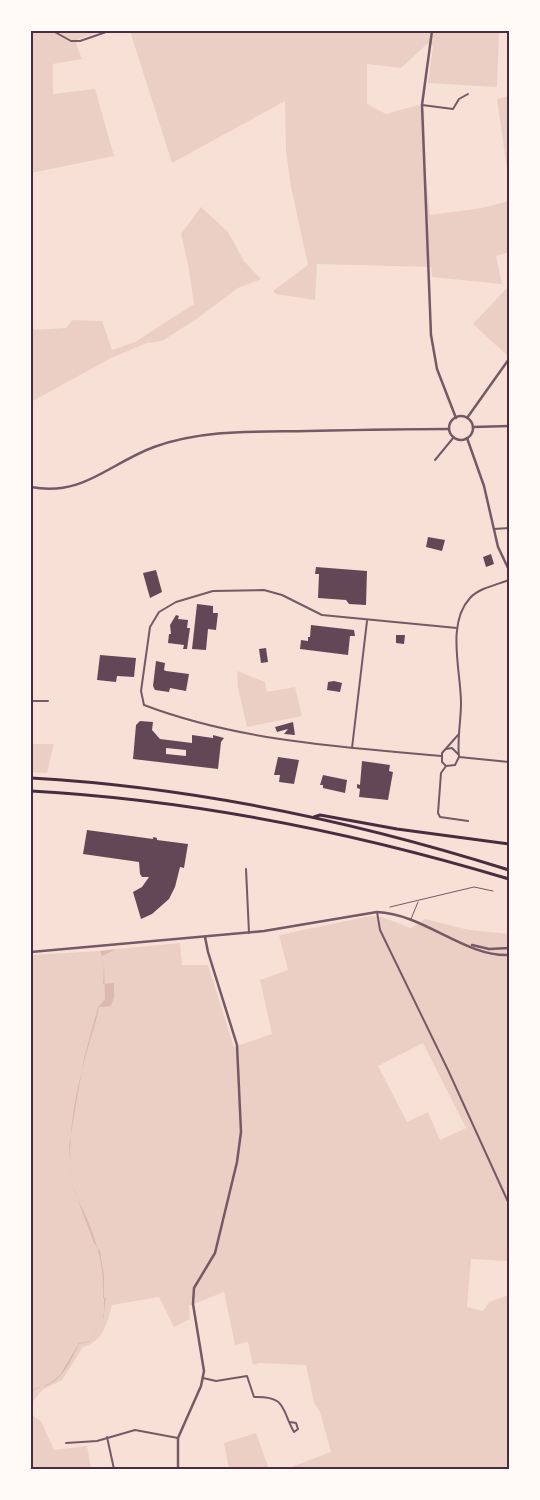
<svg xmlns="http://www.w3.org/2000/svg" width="540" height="1500" font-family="'Titillium Web',sans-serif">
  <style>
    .green { fill: #ebcfc5; fill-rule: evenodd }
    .water { fill: #dcb8b0 }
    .building { fill: #644757; fill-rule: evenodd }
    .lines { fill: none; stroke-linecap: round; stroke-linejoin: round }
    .service { stroke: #755966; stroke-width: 1 }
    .minor { stroke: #755966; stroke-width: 2 }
    .tertiary { stroke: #755966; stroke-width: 2.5 }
    .trunk { stroke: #4a2c40; stroke-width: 3 }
    .neatline { fill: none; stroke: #4a2c40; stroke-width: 2 }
  </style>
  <rect width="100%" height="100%" fill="#f7e1d7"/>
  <g class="green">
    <path d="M31,31H100L79,39L76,44L82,59L53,64V94L95,89L114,156L31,173Z"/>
    <path d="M130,31H499L497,87L428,83L433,46L427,44L401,68L367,64V104L386,114L418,105L424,109L426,177L430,215L482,208L509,201V252L496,256L502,284L432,277L431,267L317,264L315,300L276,294L273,291L308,265L291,187L286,151L285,101L172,163Z"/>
    <path d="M509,96V183L497,99Z"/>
    <path d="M201,207L228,232L244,261L261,279L238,288L198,318L162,341L147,343L111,358L31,402V330L66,328L72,320L102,321L112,350L135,342L194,304L188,264L181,234Z"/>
    <path d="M506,289L509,290V357L473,324Z"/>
    <path d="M237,671L265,682L267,692L295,687L302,716L247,727L238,688Z"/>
    <path d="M31,744H54L47,773L31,772Z"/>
    <path d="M370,916L382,917L411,928L425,919L469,930L509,934V1261L471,1259L467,1307L483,1311L489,1302L509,1295V1469H286L331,1452L320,1412L314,1403L306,1365L259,1363L253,1365L248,1342L235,1345L224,1292L189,1306L190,1319L174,1327L159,1297L112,1305C107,1323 103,1342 83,1347L62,1380L42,1390L31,1404V955L100,951L101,956L117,949L180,943L182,965H208L234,1047L272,1034L260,980L288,970L279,935ZM423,1043L466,1128L440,1140L428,1112L407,1122L378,1066Z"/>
    <path d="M31,1415L41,1421L54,1450L87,1446L91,1469H31Z"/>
    <path d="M256,1433L269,1469H229L224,1443Z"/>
  </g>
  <path class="water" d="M117,949L102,956L104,964L103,984L114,983V997L111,1006L99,1007C95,1028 88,1046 83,1066C73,1104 67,1143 72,1182C73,1193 81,1204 85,1214C98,1245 104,1264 103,1298H106L103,1319L89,1342L79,1344C72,1358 65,1376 50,1384C44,1387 37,1386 31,1391L50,1383L60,1375L79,1343L90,1341L104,1317V1275L100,1251L94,1243L72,1184L69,1146L84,1058L98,1007L105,999L104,963L100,951Z"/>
  <g class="building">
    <path d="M428,537L445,540L442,551L426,547Z"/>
    <path d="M491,554L494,564L486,567L483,557Z"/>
    <path d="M316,567L367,571L366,605L349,604L346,600L318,598L319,574H315Z"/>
    <path d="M156,570L162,592L150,598L143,573Z"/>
    <path d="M197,604L213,606V613H218L216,630L208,629L206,650L192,649Z"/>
    <path d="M176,615L179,616L178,619L188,620L187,628H190L187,649H183L184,645L168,643L169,634H171L170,625Z"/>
    <path d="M311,625L354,630L355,636H350L348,655L300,649L301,640L308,641V637H310Z"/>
    <path d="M396,635H405L404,644L396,643Z"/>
    <path d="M266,648L268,662L261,663L259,649Z"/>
    <path d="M100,655L136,658L134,677L117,676L116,682L97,680Z"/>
    <path d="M156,661L165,663L164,670L166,671L189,674L186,691L170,688L169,692L155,690L153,686Z"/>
    <path d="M334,681L342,683L340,692L327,690L328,682Z"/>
    <path d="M140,721L153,722L152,730L160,739L192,743V735L213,738V735L224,738L221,742L218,769L133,759L136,725ZM166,748L186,750V756L166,754Z"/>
    <path d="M293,722L295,735L284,734L288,729L277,732L275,727Z"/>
    <path d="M278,757L299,760L294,784L279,782L280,775H274Z"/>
    <path d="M362,761L390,765L389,771L393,772L388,800L359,797L360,789L357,788V784L360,785Z"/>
    <path d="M323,775L347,780L345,793L323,788V785H320Z"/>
    <path d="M87,830L153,839V837L157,838V840L188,844L184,868L180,867L175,887L169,899L152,914L141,919L133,892L142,887L149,877H142L140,874L139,862L83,854Z"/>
  </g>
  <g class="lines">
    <g class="service">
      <path d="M390,907L474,887L493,891"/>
      <path d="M411,919L418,902"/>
    </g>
    <g class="minor">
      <path d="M53,31L71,41H80L109,31"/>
      <path d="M422,105L453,109L459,99L468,94"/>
      <path d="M435,460L454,437"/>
      <path d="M494,529L509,528"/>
      <path d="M31,701H48"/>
      <path d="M458,735L442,753V762L446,766L455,765L459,757C457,739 461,721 461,703C461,671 446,624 470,598C479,588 496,585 509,580"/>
      <path d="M352,748L367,621"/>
      <path d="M446,749L452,748L458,754"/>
      <path d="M441,756C341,747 239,741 144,705L141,691L150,627L159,612L176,602L213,591L264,590L282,595L322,615L457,628"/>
      <path d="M459,757L509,762"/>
      <path d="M446,766L441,773L438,813L440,817L468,821"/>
      <path d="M246,869L249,933"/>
      <path d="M377,912L380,930L448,1070L509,1204"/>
      <path d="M203,1378L216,1381L247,1376L254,1397C287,1396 281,1409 294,1432L298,1429L296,1423L290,1422"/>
      <path d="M107,1437L114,1469"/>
      <path d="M66,1443L97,1441L135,1430L178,1438"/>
    </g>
    <g class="tertiary">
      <path d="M432,31L422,105L431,335L437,369L456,418"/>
      <circle cx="461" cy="428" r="12"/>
      <path d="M467,418L509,359"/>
      <path d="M473,427L509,426"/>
      <path d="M467,438L484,486L498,547L509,570"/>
      <path d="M31,487C83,497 108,464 154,447C204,429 257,432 308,431C355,430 402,429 449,429"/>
      <path d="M472,945L489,949L509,948"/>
      <path d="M31,952L264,931L377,912C424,914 465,957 509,955"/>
      <path d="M178,1469V1438L201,1386L204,1371L193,1304L194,1288L215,1253L237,1162L241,1132L237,1045L208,952L205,937"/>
    </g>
    <g class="trunk">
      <path d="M31,778C193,787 354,821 509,870"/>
      <path d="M31,791C194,800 353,832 509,879"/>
      <path d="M314,817L320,815L397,829L509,844"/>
    </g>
  </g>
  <rect width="540" height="1500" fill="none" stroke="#fffaf5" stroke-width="65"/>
  <rect x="32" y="32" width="476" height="1436" class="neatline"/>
</svg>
